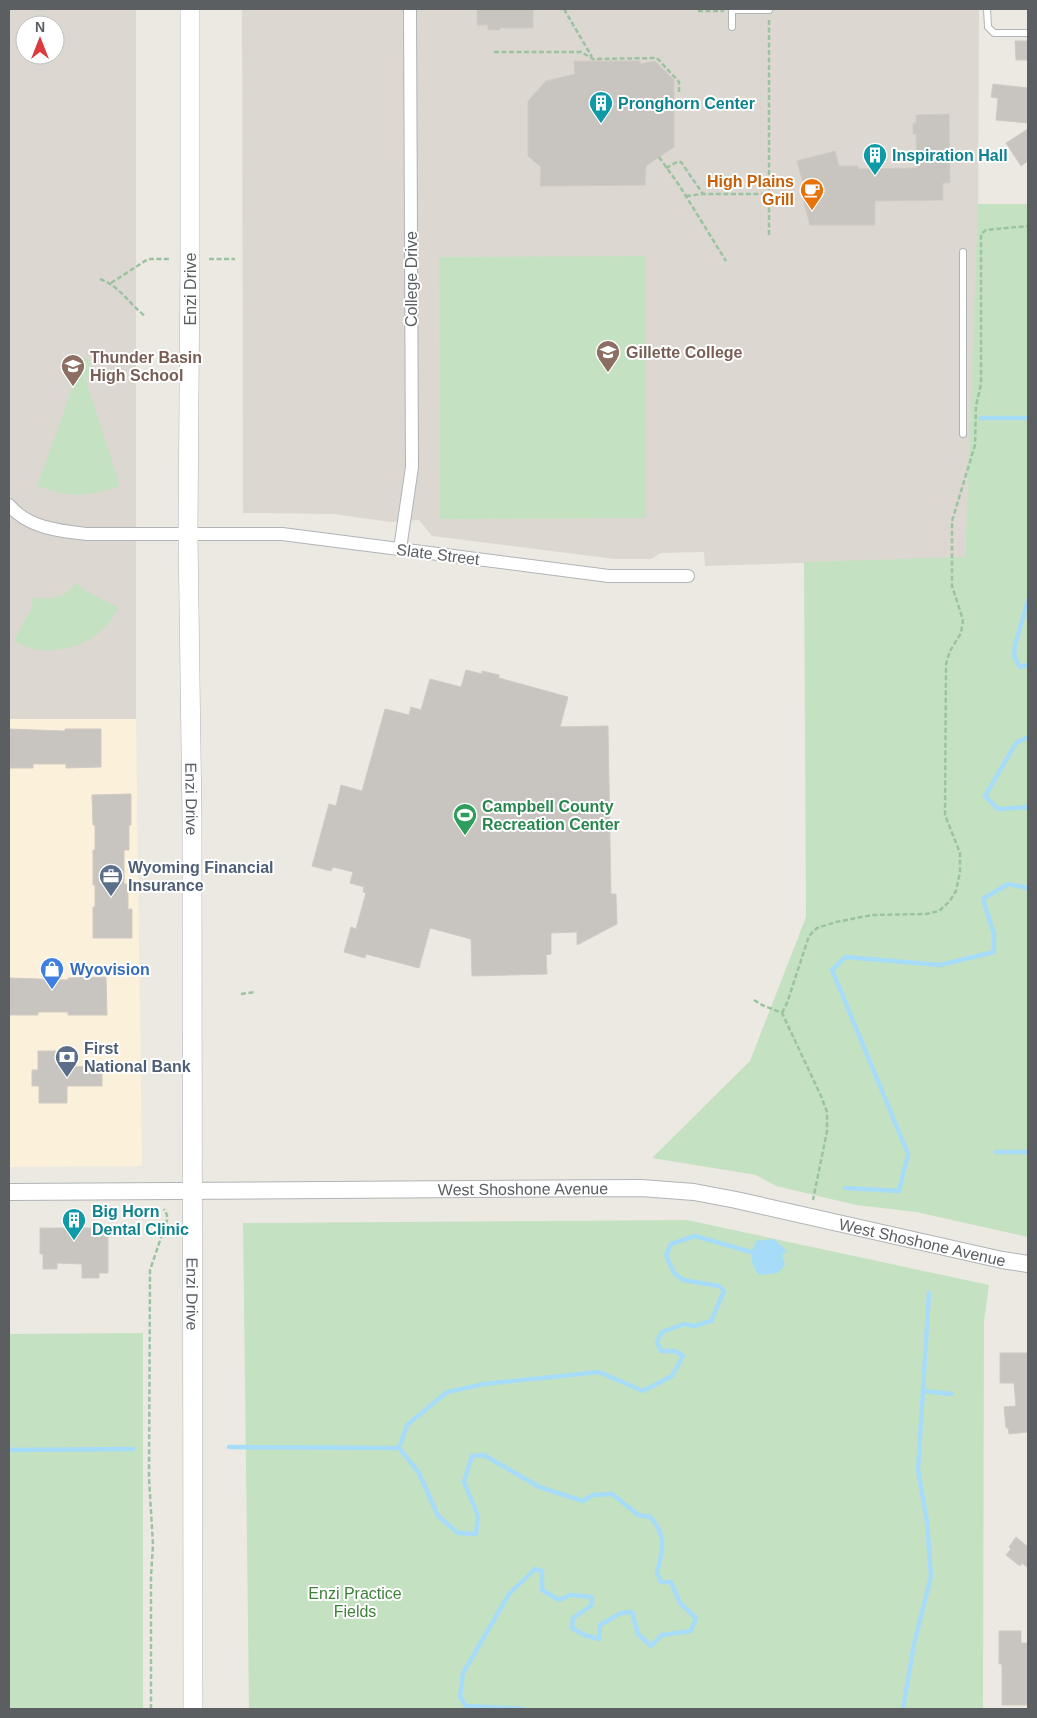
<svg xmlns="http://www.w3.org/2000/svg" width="1037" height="1718" font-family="Helvetica,sans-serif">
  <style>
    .commercial { fill: #fbf0d9 }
    .education { fill: #dcd8d1; fill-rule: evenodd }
    .green { fill: #c4e2c1 }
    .water { fill: #a7dcf8 }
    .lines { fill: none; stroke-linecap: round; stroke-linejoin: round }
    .stream { stroke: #a7dcf8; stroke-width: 4.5 }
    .building { fill: #c8c4bf; stroke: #d1cac2 }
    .service-casing { stroke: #b0b4b7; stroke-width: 8 }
    .minor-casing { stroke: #b0b4b7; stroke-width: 14 }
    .tertiary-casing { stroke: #b0b4b7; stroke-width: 18 }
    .secondary-casing { stroke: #afb3b7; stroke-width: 20 }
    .path { stroke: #9bc3a2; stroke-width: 2.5; stroke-dasharray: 5 2.5; stroke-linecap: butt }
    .service { stroke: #fff; stroke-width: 6 }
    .minor { stroke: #fff; stroke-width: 12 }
    .tertiary { stroke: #fff; stroke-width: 16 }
    .secondary { stroke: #fff; stroke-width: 19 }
    .labels { text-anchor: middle; stroke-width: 4; stroke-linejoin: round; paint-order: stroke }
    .culture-label { font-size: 16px; font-weight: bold; fill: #0d838f; stroke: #fff; text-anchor: start }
    .food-label { font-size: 16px; font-weight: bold; fill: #c56008; stroke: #fff; text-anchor: end }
    .street-label { font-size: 16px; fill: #5b5f62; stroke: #fff }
    .education-label { font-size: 16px; font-weight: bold; fill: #785e54; stroke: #fff; text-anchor: start }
    .leisure-label { font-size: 16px; font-weight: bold; fill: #27864d; stroke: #fff; text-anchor: start }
    .service-label { font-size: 16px; font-weight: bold; fill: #4e5e75; stroke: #fff; text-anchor: start }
    .shop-label { font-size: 16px; font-weight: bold; fill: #366cbe; stroke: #fff; text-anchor: start }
    .park-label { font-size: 16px; fill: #3e813b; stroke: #fff }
  </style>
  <rect width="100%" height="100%" fill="#ece9e3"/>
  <path class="commercial" d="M9,719H136L142,1166L9,1167Z"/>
  <g class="education">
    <path d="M9,9H136V719H9ZM25,25H55V55H25Z"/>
    <path d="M242,9H979L978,232L965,558L705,566L704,552L661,553L651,559H614L432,536L419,520L390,522L333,514L243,513Z"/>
  </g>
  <g class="green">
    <path d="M978,204H1028V1237L916,1212L856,1205L776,1186L756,1175L652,1158L750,1061L806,917L804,562L965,557Z"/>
    <path d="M645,256L646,518L440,519L439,257Z"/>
    <path d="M80,356L89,360V377H85L120,486C86,497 71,498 37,486L76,378L71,377V360Z"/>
    <path d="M77,583L84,590L119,608C114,615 110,622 105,627C88,646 56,654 33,649C26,647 20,644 14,641L32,607L33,597C53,601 63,598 77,583Z"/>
    <path d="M687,1220L989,1285L984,1321L983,1709H249L243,1223Z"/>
    <path d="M143,1333V1709H9V1334Z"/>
  </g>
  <path class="water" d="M774,1239L787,1251L782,1255L785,1265L778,1273L759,1275C749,1264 751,1254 756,1241Z"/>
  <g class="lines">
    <g class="stream">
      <path d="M981,418H1028"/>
      <path d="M1028,600L1015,645L1014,656L1020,667L1028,665"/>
      <path d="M1028,737L1016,743L985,796L998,809L1028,807"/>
      <path d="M996,1152H1028"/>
      <path d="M845,1188L899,1191L908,1154L832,970L845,957L940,965L994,952V934L983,899L1008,884L1028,888"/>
      <path d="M923,1391L952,1394"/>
      <path d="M229,1447L399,1448"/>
      <path d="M9,1450L133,1449"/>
      <path d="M523,1709L466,1706L460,1697L463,1673L509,1594L535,1569L542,1571V1590L559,1600L570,1595L592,1597V1605L573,1618L572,1628L584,1635L599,1639L600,1625L621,1613L632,1612L638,1634L651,1646L662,1635L691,1631L696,1618L680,1603L671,1582H661L657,1572C663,1551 667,1534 650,1517L638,1515L612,1494L593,1495L583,1501L539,1487L484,1455L472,1456L464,1482L478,1516L476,1534L458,1533L438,1516L419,1473L399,1448L407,1425L447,1392L484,1384L599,1372L643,1391L672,1376L683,1356L675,1351H661L657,1342L662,1332L684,1324L694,1326L711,1321L724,1291L719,1286L683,1280L674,1273L666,1255L671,1244L695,1236L751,1252L757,1251"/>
      <path d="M903,1709L914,1644L931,1576L927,1522L918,1470L929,1293"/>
    </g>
  </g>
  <g class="building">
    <path d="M477,9H533V28H500V30H488V25H477Z"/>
    <path d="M1015,41H1028V60H1016Z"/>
    <path d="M574,61H640V64L655,61L674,80V147L646,166L645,185L540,186L541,167L528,156V101L546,81L575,74Z"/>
    <path d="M993,84L1028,88V123L996,120L998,98L991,97Z"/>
    <path d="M949,114L950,183H943V200L875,201V225H810L800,188L804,187L797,161L835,151L839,166H858V169L917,168L916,134H913V123H916V115Z"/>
    <path d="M1028,129V161L1021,166L1006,143Z"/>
    <path d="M466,670L482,674V671L499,675V678L568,697L560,727L608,726L611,894H616L617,924L577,945V932L551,933V954L546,955L547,974L472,976L471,939L430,928L419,968L366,954L365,958L344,952L351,927L356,929L366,893L363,892L364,887L350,883L353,872L333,867L331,871L312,866L329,804L336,806L341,785L362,791L385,709L409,715L411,707L421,710L430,679L461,687Z"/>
    <path d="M9,729L65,731V729H101V767L66,768V764H33V768H9Z"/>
    <path d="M131,794V825H129V850H124V884H128V909H132V938H93V907H95V885H93V850H95V825H93L92,795Z"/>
    <path d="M106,977L107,1015H68V1012H38V1015H9V978L68,980V978Z"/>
    <path d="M38,1051H68V1067L102,1066V1086H67V1103H39V1086H32V1070H38Z"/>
    <path d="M40,1228H108V1273H99V1278H82V1264L57,1263V1269H43V1254H40Z"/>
    <path d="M1000,1353H1028V1432L1009,1434L1008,1428H1006L1004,1407L1016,1406L1014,1383H1000Z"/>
    <path d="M1016,1537L1028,1547V1568L1022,1563L1020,1566L1006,1555L1011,1549L1009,1547Z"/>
    <path d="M999,1631H1021V1643H1028V1705H1002V1664H999Z"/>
  </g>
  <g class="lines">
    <g class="service-casing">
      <g id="service">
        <path d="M987,9L988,27L994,33H1028"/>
        <path d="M732,27V10H769"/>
        <path d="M963,252V434"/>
      </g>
    </g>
    <g class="minor-casing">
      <g id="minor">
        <path d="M9,505C28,528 59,531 87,534H282L609,576H688"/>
        <path d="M400,549L412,467L410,9"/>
      </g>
    </g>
    <g class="tertiary-casing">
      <g id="tertiary">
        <path id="s1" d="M9,1192L641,1188L694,1192L736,1200L1002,1260L1028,1264"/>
      </g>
    </g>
    <g class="secondary-casing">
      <g id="secondary">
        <path id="s2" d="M190,9V259L188,534L192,819L193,1709"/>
      </g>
    </g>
    <g class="path">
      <path d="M564,9L592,57"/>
      <path d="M698,11H724"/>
      <path d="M494,52H581L593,59L657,58L679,82V92"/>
      <path d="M659,157L679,185L726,261"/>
      <path d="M666,168L677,162H681L703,194"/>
      <path d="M686,196L703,194H769"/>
      <path d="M769,235V19"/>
      <path d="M209,259H235"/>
      <path d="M100,279C121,287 128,303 145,316"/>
      <path d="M111,283L148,259H171"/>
      <path d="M241,994L256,992"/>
      <path d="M754,1000L762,1005L782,1013L821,1096L827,1112V1131L813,1200"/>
      <path d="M782,1013L787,1003L809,936L817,928L836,922L872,915L926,914L939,911L949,902L956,891L960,872V853L945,815L946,664L950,651L961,633L963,620L952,586V521L975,445L976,406L981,384V234L986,230L1028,226"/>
      <path d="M151,1709V1576L153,1545L149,1478L150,1270L167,1220V1215L164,1209"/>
    </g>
    <use href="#service" class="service"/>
    <use href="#minor" class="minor"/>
    <use href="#tertiary" class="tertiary"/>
    <use href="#secondary" class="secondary"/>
  </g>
  <defs>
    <g id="building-pin" transform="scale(1.25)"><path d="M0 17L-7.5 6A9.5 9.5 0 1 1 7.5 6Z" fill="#0f9aa8" stroke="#fff"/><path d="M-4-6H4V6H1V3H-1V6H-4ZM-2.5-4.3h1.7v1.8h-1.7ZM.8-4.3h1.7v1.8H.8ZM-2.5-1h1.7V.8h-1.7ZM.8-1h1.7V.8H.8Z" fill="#fff"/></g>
    <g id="cafe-pin" transform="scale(1.25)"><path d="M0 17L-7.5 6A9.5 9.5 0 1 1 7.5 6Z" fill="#e8710a" stroke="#fff"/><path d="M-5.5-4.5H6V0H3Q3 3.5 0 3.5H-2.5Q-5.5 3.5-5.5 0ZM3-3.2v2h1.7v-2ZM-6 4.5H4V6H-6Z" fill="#fff"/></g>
    <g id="university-pin" transform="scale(1.25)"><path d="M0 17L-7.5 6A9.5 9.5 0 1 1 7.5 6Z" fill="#8d6e63" stroke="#fff"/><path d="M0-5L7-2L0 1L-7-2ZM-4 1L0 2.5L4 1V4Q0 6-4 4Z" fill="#fff"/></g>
    <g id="school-pin" transform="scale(1.25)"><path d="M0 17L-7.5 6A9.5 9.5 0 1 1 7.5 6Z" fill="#8d6e63" stroke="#fff"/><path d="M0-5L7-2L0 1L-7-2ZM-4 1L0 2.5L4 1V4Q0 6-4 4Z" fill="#fff"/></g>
    <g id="stadium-pin" transform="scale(1.25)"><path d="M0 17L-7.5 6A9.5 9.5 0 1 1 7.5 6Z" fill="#2e9e5b" stroke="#fff"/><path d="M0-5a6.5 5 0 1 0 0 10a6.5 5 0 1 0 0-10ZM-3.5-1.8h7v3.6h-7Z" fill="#fff"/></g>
    <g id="office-pin" transform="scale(1.25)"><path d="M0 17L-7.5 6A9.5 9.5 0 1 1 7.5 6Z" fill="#5c6f8a" stroke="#fff"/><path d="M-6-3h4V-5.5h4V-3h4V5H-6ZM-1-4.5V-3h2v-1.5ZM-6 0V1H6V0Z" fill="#fff"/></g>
    <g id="shop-pin" transform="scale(1.25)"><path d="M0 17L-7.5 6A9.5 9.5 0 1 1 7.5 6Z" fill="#3f7fe0" stroke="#fff"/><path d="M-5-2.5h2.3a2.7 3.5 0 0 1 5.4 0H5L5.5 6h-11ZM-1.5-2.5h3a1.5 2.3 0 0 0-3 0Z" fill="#fff"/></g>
    <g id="bank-pin" transform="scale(1.25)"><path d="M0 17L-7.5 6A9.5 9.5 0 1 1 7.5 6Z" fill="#5c6f8a" stroke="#fff"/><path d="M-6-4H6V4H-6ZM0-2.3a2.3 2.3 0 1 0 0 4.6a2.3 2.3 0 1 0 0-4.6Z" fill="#fff"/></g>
  </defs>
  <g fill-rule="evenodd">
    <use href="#building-pin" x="601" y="103"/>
    <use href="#building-pin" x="875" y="155"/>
    <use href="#cafe-pin" x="812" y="190"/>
    <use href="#university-pin" x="608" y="352"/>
    <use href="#school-pin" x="73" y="366"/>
    <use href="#stadium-pin" x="465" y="815"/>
    <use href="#office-pin" x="111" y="876"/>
    <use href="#shop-pin" x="52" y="969"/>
    <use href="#bank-pin" x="67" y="1057"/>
    <use href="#building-pin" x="74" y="1220"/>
  </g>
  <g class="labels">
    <g class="culture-label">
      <text x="618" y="109">Pronghorn Center</text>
      <text x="892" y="161">Inspiration Hall</text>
      <text x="92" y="1217">Big Horn<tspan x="92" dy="18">Dental Clinic</tspan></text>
    </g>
    <g class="food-label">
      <text x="794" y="187">High Plains<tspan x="794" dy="18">Grill</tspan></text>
    </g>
    <g class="street-label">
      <text transform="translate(411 279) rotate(-90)" y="6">College Drive</text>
      <text transform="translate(190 289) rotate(-90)" y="6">Enzi Drive</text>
      <text transform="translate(438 554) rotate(7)" y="6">Slate Street</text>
      <text dy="6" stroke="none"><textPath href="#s2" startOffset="790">Enzi Drive</textPath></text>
      <text dy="6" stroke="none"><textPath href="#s1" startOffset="514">West Shoshone Avenue</textPath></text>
      <text dy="6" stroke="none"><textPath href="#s1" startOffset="919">West Shoshone Avenue</textPath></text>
      <text dy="6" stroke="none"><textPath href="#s2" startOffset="1285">Enzi Drive</textPath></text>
    </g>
    <g class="education-label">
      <text x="626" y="358">Gillette College</text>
      <text x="90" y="363">Thunder Basin<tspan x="90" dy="18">High School</tspan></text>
    </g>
    <g class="leisure-label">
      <text x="482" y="812">Campbell County<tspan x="482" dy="18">Recreation Center</tspan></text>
    </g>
    <g class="service-label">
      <text x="128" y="873">Wyoming Financial<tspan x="128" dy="18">Insurance</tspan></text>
      <text x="84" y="1054">First<tspan x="84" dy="18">National Bank</tspan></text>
    </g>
    <g class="shop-label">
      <text x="70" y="975">Wyovision</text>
    </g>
    <g class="park-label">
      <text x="355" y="1599">Enzi Practice<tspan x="355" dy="18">Fields</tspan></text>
    </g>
  </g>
  <rect width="1037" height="1718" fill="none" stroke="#5b5f62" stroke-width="20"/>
  <g transform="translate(40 40)"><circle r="24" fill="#ffffff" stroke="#bdbfc0"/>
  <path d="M0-4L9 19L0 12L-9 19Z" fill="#dc3a3c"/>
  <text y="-8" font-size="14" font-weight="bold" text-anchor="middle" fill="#5b5f62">N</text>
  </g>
</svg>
